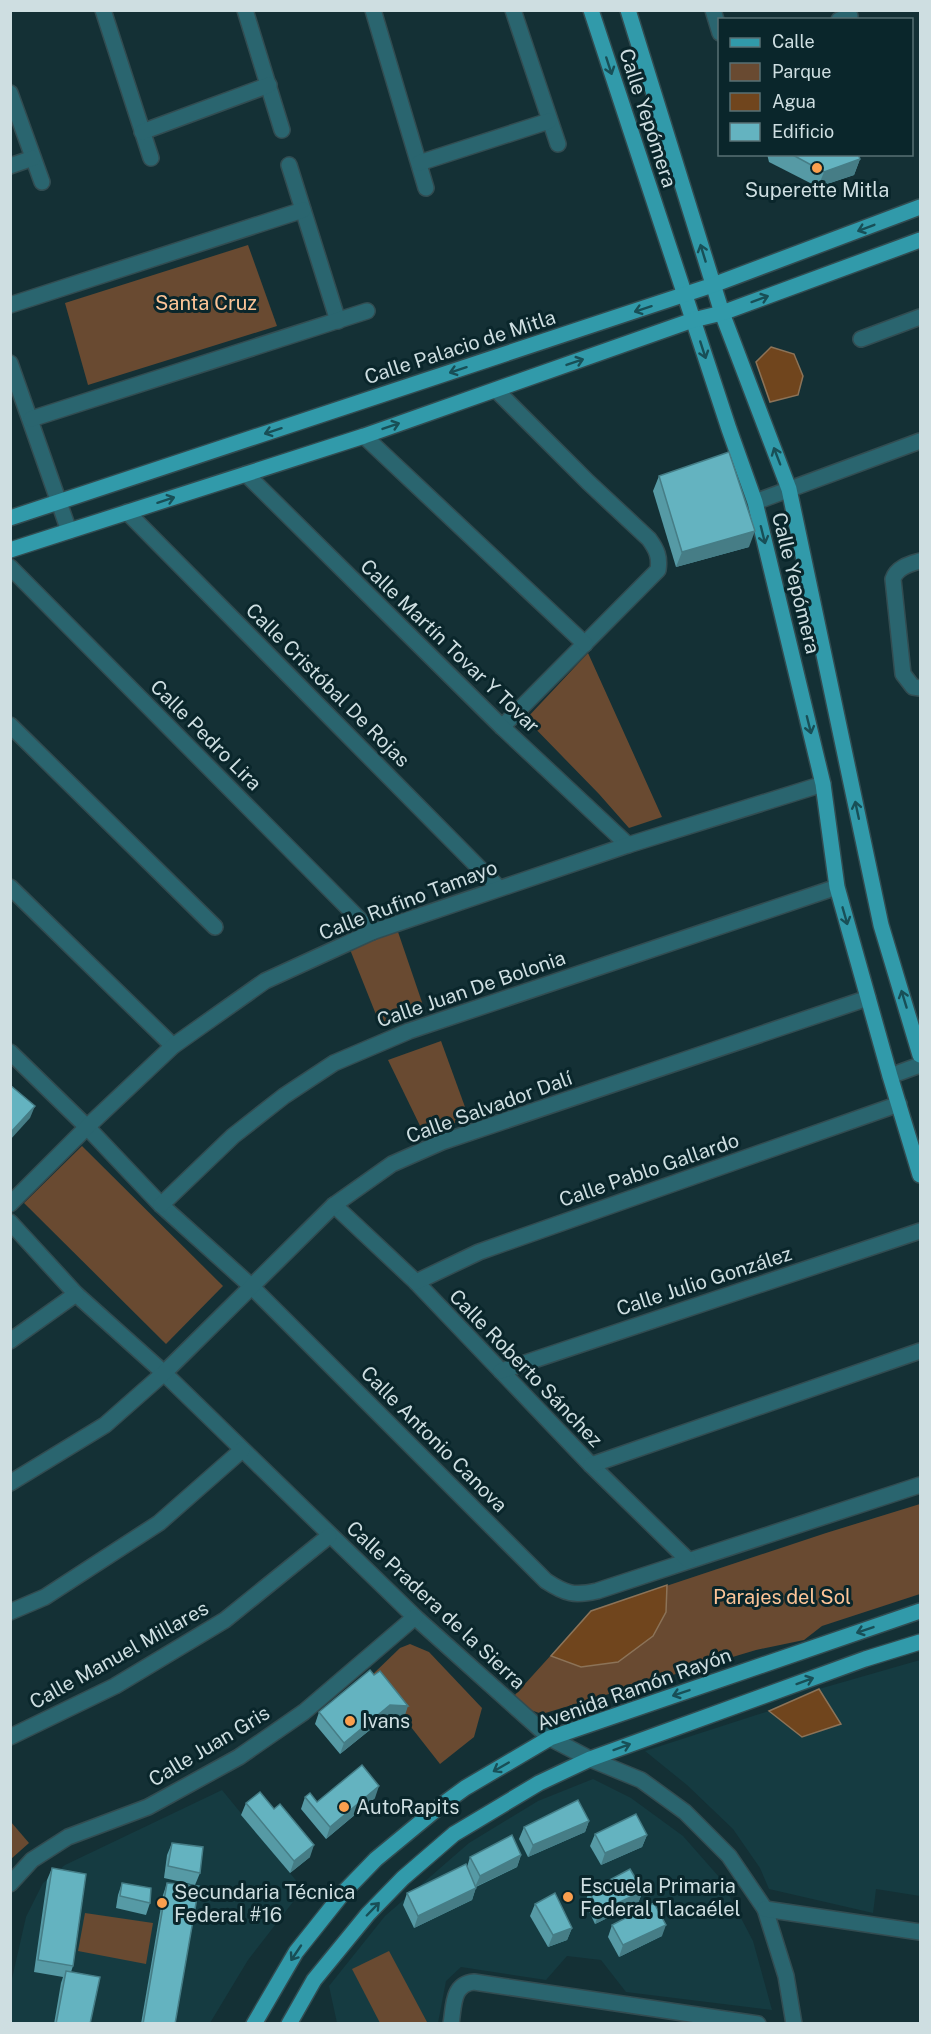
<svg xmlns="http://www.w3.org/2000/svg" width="931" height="2034" font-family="'Public Sans',sans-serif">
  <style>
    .built { fill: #153b41 }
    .green { fill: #694a31 }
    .water { fill: #70451d; stroke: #8c7358; stroke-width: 1.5 }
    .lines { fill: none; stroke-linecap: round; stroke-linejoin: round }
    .minor-casing { stroke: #324c51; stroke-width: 18 }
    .major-casing { stroke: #324c51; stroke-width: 18 }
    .minor { stroke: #2a656f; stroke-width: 15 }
    .major { stroke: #319aaa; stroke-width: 15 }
    .wall { fill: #569aa5 }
    .shaded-wall { fill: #467d86 }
    .building { fill: #64b3c0; stroke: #467d86; stroke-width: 1.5 }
    .oneway { stroke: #184f57 }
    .poi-dot { fill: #fa9f4e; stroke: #0a262b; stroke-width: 2 }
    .labels { text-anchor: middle; stroke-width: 6; stroke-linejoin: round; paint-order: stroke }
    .street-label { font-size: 20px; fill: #cedee1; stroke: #0a262b }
    .poi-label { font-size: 20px; fill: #cedee1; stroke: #0a262b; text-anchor: start }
    .park-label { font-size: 20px; fill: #fdc497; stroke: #0a262b }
  </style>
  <rect width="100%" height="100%" fill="#143035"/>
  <g class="built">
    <path d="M920,1660V1896L876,1889L873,1913L769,1889L760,1868L733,1829L687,1785L645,1751L769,1711L803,1737L840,1724L819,1689Z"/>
    <path d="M593,1779L631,1798L683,1836L720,1878L753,1941L772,2010L626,1992L601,1960L567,1956L546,1980L461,1967L446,1981L438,2023H337L329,1986L385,1916L469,1843L538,1801Z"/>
    <path d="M222,1790L303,1889L248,1960L210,2023L11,2024V1983L26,1917L43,1883L65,1865Z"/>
  </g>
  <g class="green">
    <path d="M248,245L277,326L88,385L65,303Z"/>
    <path d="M588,653L662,817L629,828L599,794L526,719Z"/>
    <path d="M397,929L425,1011L381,1027L349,947Z"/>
    <path d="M441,1041L469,1118L424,1134L388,1060Z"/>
    <path d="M82,1146L223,1286L166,1344L24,1203Z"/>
    <path d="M920,1504V1594L822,1626L804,1640L756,1650L542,1714L522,1707L514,1696L591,1611L826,1533Z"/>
    <path d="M410,1644L429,1652L482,1708L474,1737L440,1764L371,1676L400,1648Z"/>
    <path d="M11,1822L29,1843L11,1859H10Z"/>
    <path d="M85,1913L153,1923L146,1964L78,1951Z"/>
    <path d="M389,1951L427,2022L380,2023L352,1969Z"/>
  </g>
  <g class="water">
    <path d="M771,347L794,354L803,376L798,395L770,402L756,362Z"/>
    <path d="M667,1585L666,1612L653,1636L618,1662L581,1667L551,1656L591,1611Z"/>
    <path d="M819,1689L841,1724L802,1737L769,1711Z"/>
  </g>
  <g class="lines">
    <g class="minor-casing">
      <g id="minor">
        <path d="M103,10L151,158"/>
        <path d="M245,10L282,130"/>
        <path d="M373,10L426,188"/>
        <path d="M513,10L558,144"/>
        <path d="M713,10L720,33"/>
        <path d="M839,20L850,16"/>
        <path d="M10,93L42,182"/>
        <path d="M142,132L269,85"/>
        <path d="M419,163L549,121"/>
        <path d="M289,165L338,321"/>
        <path d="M10,166L33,158"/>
        <path d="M10,305L303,210"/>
        <path d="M861,339L920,317"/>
        <path d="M10,363L69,531"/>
        <path d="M496,390L588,482L649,539C657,550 660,557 658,570L502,727"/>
        <path d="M31,419L367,311"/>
        <path d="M364,436L585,644"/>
        <path d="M246,474L502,727L628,845"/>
        <path d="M755,502L920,441"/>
        <path d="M127,512L499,888"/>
        <path d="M920,561C910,564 897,567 893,579L903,674L913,687L920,688"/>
        <path d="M10,567L372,932"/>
        <path d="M10,725L215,927"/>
        <path d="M10,887L173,1046"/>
        <path d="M10,1052L87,1127L161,1205L251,1286L546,1581C566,1594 574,1596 597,1591L920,1485"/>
        <path d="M890,1076L920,1065"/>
        <path d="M10,1204L87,1127L173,1046L265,981L372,932L628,845L823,784"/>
        <path d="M161,1205L233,1136L284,1096L334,1063L409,1031L837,887"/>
        <path d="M334,1205L416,1282L591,1465L688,1560"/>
        <path d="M10,1222L76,1294L164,1373L415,1617L550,1738L590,1759L641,1780L685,1812L729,1856L765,1909L786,1976L794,2024"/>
        <path d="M416,1282L479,1252L899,1104"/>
        <path d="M10,1341L76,1294"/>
        <path d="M501,1371L920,1231"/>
        <path d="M591,1465L920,1351"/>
        <path d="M10,1483L105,1425L164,1373L334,1205L392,1164L442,1142L868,998"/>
        <path d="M10,1612L45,1597L159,1523L242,1450"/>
        <path d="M10,1737L115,1686L225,1620L329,1536"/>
        <path d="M10,1884L32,1860L68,1837L148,1807L239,1757L304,1712L415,1617"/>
        <path d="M765,1909L920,1932"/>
        <path d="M451,2024C454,2006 452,1984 474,1982L758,2024"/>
      </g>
    </g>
    <g class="major-casing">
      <g id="major">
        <path d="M591,10L729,429L755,502L823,784L837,887L890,1076L920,1175"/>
        <path d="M628,10L722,313L789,489L881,925L920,1055"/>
        <path d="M10,518L713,285L920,207"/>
        <path d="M10,550L364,436L693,320L722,313L920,240"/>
        <path d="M254,2024L296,1952L343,1893L376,1859L439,1807L465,1788L550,1738L920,1611"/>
        <path d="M289,2024L314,1980L368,1914L403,1878L454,1834L539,1783L590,1759L865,1659L920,1642"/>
      </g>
    </g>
    <use href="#minor" class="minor"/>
    <use href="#major" class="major"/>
  </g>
  <g class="wall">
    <path d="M767,154H858L860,159L854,175L818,187L769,162Z"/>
    <path d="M659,476L749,547L676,567L653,491Z"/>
    <path d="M319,1712L404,1718L386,1717L340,1754L315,1724Z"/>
    <path d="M305,1797L317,1802L375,1798L326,1839L301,1809Z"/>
    <path d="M246,1803L310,1857L290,1873L241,1815Z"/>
    <path d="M589,1821L585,1832L528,1857L519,1839L524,1827Z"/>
    <path d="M595,1834L647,1835L642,1847L601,1865L590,1846Z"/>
    <path d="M172,1843L200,1873L195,1885L164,1878L167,1855Z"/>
    <path d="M521,1855L517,1867L476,1887L472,1900L414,1928L403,1905L407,1893L467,1867L470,1857Z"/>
    <path d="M52,1868L73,1966L71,1972L90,2024H54L61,1983L63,1977L34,1972L47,1880Z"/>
    <path d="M122,1883L150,1903L146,1915L116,1908L118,1895Z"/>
    <path d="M167,1883L175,2024H141L163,1895Z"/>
    <path d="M589,1891H643L638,1903L595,1924L585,1903Z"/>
    <path d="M535,1904L572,1928L567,1940L548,1947L530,1916Z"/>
    <path d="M612,1925L662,1936L619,1957L608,1937Z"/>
  </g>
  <g class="shaded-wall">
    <path d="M860,159L854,175L818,187L824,172Z"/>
    <path d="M755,531L749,547L676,567L682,552Z"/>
    <path d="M35,1106L30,1118L10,1140V1133Z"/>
    <path d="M390,1705L408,1706L404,1718L386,1717L340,1754L344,1743Z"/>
    <path d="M379,1786L375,1798L326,1839L330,1827Z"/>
    <path d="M589,1821L585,1832L528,1857L533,1845Z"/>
    <path d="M647,1835L642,1847L601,1865L605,1853Z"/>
    <path d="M314,1845L310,1857L290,1873L294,1861Z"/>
    <path d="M521,1855L517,1867L475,1887L480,1876Z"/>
    <path d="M476,1888L472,1900L414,1928L418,1916Z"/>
    <path d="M643,1891L638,1903L595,1924L599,1912Z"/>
    <path d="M666,1925L662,1936L619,1957L623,1945Z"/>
    <path d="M572,1928L567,1940L548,1947L553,1935Z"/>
  </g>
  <g class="building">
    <path d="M791,154H858L860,159L824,172Z"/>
    <path d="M729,452L755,531L682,552L659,476Z"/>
    <path d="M10,1085L35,1106L10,1133Z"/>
    <path d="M370,1670L374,1675L380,1671L408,1706L390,1705L344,1743L319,1712Z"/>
    <path d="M362,1765L379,1786L330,1827L305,1797L310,1793L317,1802Z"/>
    <path d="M260,1792L274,1809L280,1804L314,1845L294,1861L246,1803Z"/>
    <path d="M578,1800L589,1821L533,1845L524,1827Z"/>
    <path d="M636,1814L647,1835L605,1853L595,1834Z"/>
    <path d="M512,1835L521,1855L480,1876L470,1857Z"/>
    <path d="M172,1843L203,1847L200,1873L168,1866Z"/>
    <path d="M466,1864L476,1888L418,1916L407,1893Z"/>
    <path d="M52,1868L86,1874L73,1966L38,1960Z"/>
    <path d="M630,1869L643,1891L599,1912L589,1891Z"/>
    <path d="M122,1883L151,1888L150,1903L120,1896Z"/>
    <path d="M167,1883L199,1886L175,2024H143Z"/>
    <path d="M555,1893L572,1928L553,1935L535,1904Z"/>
    <path d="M654,1903L666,1925L623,1945L612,1925Z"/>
    <path d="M66,1971L100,1977L90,2024H56Z"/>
  </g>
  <defs><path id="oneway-shaft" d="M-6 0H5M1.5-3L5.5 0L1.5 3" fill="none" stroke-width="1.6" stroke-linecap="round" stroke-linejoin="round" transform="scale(1.5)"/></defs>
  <g class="oneway">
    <use href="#oneway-shaft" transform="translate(609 66) rotate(72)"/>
    <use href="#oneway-shaft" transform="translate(866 228) rotate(159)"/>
    <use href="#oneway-shaft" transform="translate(703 253) rotate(-107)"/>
    <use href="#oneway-shaft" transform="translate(760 299) rotate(-20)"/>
    <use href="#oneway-shaft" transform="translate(643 309) rotate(162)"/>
    <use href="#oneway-shaft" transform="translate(703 350) rotate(72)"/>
    <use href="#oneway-shaft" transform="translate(575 362) rotate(-19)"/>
    <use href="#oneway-shaft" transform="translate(458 370) rotate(162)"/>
    <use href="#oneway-shaft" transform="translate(391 426) rotate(-19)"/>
    <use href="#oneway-shaft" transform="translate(273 431) rotate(162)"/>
    <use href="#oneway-shaft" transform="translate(777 456) rotate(-111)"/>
    <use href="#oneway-shaft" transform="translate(166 500) rotate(-18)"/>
    <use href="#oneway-shaft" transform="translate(763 535) rotate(76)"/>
    <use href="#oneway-shaft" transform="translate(809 725) rotate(76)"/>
    <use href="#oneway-shaft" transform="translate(857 810) rotate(-102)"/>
    <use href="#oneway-shaft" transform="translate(845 916) rotate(74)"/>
    <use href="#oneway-shaft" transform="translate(904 999) rotate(-107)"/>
    <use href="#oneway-shaft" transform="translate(865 1630) rotate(161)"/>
    <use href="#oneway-shaft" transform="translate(805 1681) rotate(-20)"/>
    <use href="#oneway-shaft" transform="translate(681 1693) rotate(161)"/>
    <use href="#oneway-shaft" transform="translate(622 1747) rotate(-20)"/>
    <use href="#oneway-shaft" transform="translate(501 1767) rotate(150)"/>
    <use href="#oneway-shaft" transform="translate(373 1909) rotate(-46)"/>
    <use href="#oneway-shaft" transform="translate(296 1953) rotate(124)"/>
  </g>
  <g class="poi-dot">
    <circle cx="817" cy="168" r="6"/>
    <circle cx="350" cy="1721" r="6"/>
    <circle cx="344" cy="1807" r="6"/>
    <circle cx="568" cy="1897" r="6"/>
    <circle cx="162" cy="1903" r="6"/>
  </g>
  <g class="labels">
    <g class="street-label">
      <text transform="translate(648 118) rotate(72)" y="7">Calle Yepómera</text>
      <text transform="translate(460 347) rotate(-18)" y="7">Calle Palacio de Mitla</text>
      <text transform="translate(796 583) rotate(76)" y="7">Calle Yepómera</text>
      <text transform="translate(450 646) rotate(44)" y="7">Calle Martín Tovar Y Tovar</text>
      <text transform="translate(328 685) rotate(45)" y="7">Calle Cristóbal De Rojas</text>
      <text transform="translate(206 735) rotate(45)" y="7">Calle Pedro Lira</text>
      <text transform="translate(408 900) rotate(-21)" y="7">Calle Rufino Tamayo</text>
      <text transform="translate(471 989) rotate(-19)" y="7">Calle Juan De Bolonia</text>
      <text transform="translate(489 1107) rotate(-20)" y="7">Calle Salvador Dalí</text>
      <text transform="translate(649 1170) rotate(-19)" y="7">Calle Pablo Gallardo</text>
      <text transform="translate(704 1281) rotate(-18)" y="7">Calle Julio González</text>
      <text transform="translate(526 1368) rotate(46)" y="7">Calle Roberto Sánchez</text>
      <text transform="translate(434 1439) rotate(45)" y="7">Calle Antonio Canova</text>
      <text transform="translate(436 1605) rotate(43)" y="7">Calle Pradera de la Sierra</text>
      <text transform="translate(119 1655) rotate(-29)" y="7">Calle Manuel Millares</text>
      <text transform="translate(634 1689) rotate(-20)" y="7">Avenida Ramón Rayón</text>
      <text transform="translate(209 1746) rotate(-31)" y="7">Calle Juan Gris</text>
    </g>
    <g class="poi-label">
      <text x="817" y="197" text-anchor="middle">Superette Mitla</text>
      <text x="362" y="1728">Ivans</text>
      <text x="356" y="1814">AutoRapits</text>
      <text x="580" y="1893">Escuela Primaria<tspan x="580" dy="23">Federal Tlacaélel</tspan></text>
      <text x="174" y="1899">Secundaria Técnica<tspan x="174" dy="23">Federal #16</tspan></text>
    </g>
    <g class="park-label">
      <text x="206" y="310">Santa Cruz</text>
      <text x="782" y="1604">Parajes del Sol</text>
    </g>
  </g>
  <rect width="931" height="2034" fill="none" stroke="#cedee1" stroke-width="24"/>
  <rect x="718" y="18" width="195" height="138" fill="#0a262b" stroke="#587074" stroke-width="1.5"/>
  <rect x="730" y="38" width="30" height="9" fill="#319aaa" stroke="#587074" stroke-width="1.5"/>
  <text x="772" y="48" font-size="18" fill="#cedee1">Calle</text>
  <rect x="730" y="63" width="30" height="18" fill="#694a31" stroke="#587074" stroke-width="1.5"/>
  <text x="772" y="78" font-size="18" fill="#cedee1">Parque</text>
  <rect x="730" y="93" width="30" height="18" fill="#70451d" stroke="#587074" stroke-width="1.5"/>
  <text x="772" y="108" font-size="18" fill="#cedee1">Agua</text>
  <rect x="730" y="123" width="30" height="18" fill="#64b3c0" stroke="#587074" stroke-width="1.5"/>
  <text x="772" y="138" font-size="18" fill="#cedee1">Edificio</text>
</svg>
